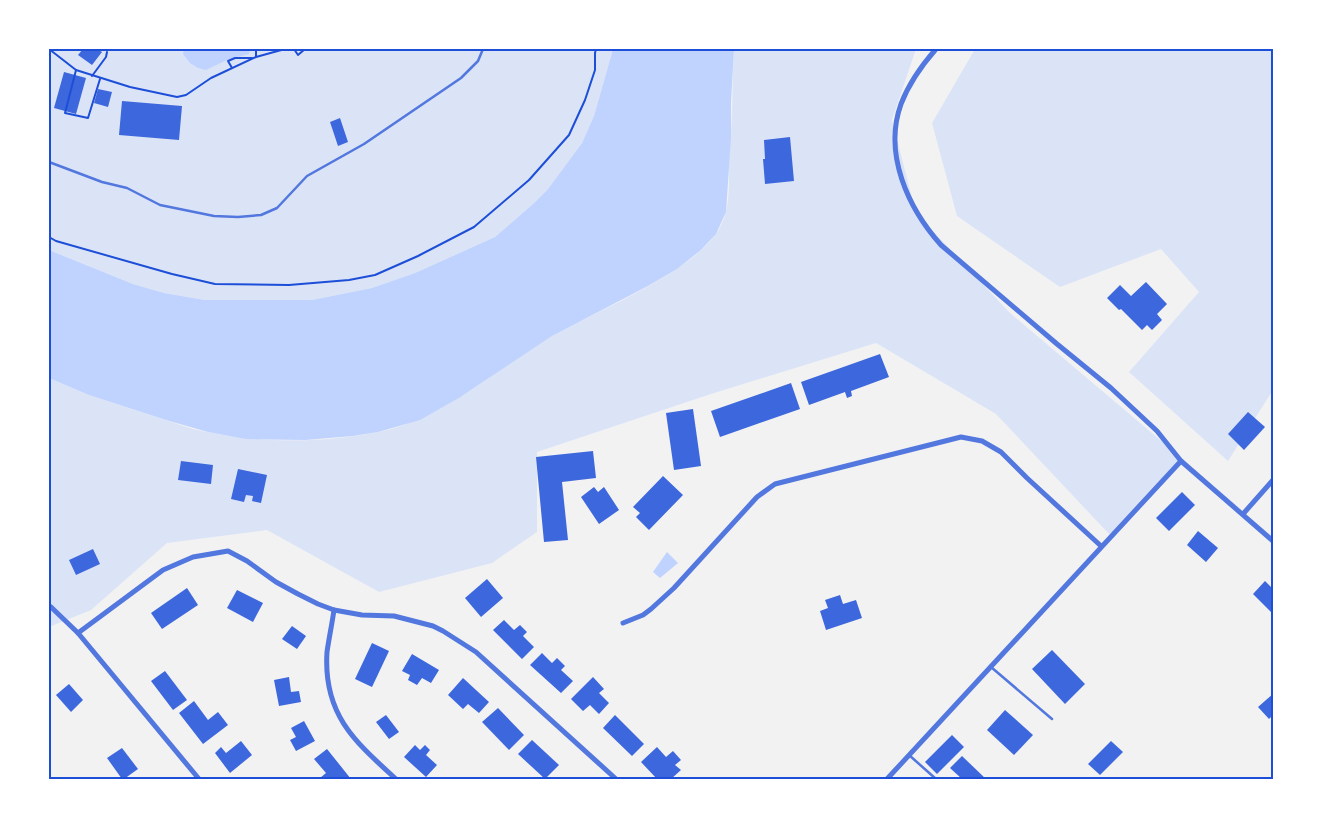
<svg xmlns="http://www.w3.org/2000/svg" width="1322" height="828" font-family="'Roboto Serif',serif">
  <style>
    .green { fill: #dbe4f7 }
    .water { fill: #bfd3fe }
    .building { fill: #3d67dc }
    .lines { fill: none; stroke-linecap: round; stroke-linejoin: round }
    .path { stroke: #1d4ed8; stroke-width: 2 }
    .service { stroke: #5277de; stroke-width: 2.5 }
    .minor { stroke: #5277de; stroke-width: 5 }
    .neatline { fill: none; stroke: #1d4ed8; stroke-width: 2 }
  </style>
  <rect width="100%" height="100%" fill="#f2f2f2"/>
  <g class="green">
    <path d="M49,49H613L594,116L582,143L548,189L533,204L495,237L415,273L372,288L312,300H205L164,293L133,284L49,250Z"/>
    <path d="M734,49H916L892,120L916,213L1010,313L1185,461L1110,535L996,414L876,343L711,394L537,452V532L492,563L379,592L267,530L167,543L91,610L49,627V378L89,395L193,429C253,443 318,444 378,432C444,419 495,370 552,336C596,311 700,270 721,225C733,201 727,171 730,145C733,114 732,81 734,49Z"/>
    <path d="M975,49H1273V390L1228,461L1129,372L1199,292L1161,249L1060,287L957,216L932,123Z"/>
  </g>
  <g class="water">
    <path d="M184,49H250L249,54L227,60L206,70L198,68L190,63L183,54Z"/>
    <path d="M613,49H734L731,102V138L726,212L716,234L701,250L677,269L648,286L552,336L459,398L420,420L378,432L353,436L305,440L246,439L208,432L166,420L89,395L49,378V250L133,284L164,293L205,300H312L372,288L415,273L495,237L533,204L548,189L582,143L594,116Z"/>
    <path d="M667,552L678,563L660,578L653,572Z"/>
  </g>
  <g class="building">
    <path d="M83,49H97L102,52L92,65L78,55Z"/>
    <path d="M64,72L86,78L76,114L54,108Z"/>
    <path d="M98,89L112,92L108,107L94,103Z"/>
    <path d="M122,101L182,106L179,140L119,135Z"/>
    <path d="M340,118L348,142L338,146L330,122Z"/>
    <path d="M790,137L794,181L765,184L763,159H765L764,140Z"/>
    <path d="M1146,282L1167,304L1157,314L1162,320L1152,330L1147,325L1142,330L1121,309L1119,310L1107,298L1120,285L1131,296Z"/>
    <path d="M880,354L889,377L851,391L852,396L847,398L845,392L809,405L801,382Z"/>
    <path d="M791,383L800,409L720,437L711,411Z"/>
    <path d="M693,409L701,466L674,470L666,413Z"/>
    <path d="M1248,412L1265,427L1244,450L1228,434Z"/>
    <path d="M593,451L596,478L562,482L568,540L544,542L536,457Z"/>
    <path d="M181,461L213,465L211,484L178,480Z"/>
    <path d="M238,469L267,475L261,503L252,501L253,496L246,495L244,502L231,499Z"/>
    <path d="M663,476L683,495L649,530L636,517L640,513L633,507Z"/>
    <path d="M594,487L598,492L604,487L619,510L599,524L581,497Z"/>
    <path d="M1182,492L1195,505L1169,531L1156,518Z"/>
    <path d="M1198,531L1218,548L1206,562L1187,545Z"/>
    <path d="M93,549L100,564L76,575L69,560Z"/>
    <path d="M487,579L503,598L481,617L465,598Z"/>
    <path d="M1265,581L1273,589V614L1253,594Z"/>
    <path d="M187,588L198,605L162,629L151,613Z"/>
    <path d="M237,590L263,603L253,622L227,608Z"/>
    <path d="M840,595L843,604L856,600L862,618L826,630L820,611L828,608L825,600Z"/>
    <path d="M504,620L514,630L520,625L527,632L523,636L534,647L522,659L493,630Z"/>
    <path d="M292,626L306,636L297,649L282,639Z"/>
    <path d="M372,643L389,651L372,687L355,679Z"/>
    <path d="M1052,650L1085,684L1065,704L1032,669Z"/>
    <path d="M542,653L552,663L557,658L565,666L561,670L573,681L561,693L530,665Z"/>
    <path d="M412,654L439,670L431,683L422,678L417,685L408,680L410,675L402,671Z"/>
    <path d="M165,671L187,700L173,710L151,681Z"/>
    <path d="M289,677L291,692L299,691L301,702L279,706L274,680Z"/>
    <path d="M593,677L604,689L599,693L609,703L599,714L590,705L583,711L571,699Z"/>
    <path d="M463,678L489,702L479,713L468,704L463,709L448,695Z"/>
    <path d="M69,684L83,700L71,712L56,695Z"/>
    <path d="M1273,694V715L1269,719L1258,707Z"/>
    <path d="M194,701L208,720L218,712L228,725L203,744L179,713Z"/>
    <path d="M498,708L524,735L509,750L482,722Z"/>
    <path d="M1005,710L1033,735L1014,755L987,730Z"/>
    <path d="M386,715L399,732L389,739L376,722Z"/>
    <path d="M615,715L644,744L632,756L603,728Z"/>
    <path d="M304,721L315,741L296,751L290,740L296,737L291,728Z"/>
    <path d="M952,735L964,747L937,774L925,762Z"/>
    <path d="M532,740L559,765L545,779L518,754Z"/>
    <path d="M241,741L252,755L230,773L215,753L221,747L226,753Z"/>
    <path d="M1111,741L1123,752L1100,775L1088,764Z"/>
    <path d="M415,745L420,750L425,745L430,750L426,755L437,765L426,777L404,757Z"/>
    <path d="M657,747L666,757L673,751L681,760L675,765L681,770L671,779H657L641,762Z"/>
    <path d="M122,748L138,769L124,779H122L107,758Z"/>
    <path d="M327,749L351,779H321L320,778L326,773L314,759Z"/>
    <path d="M962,756L986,779H962L950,768Z"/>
  </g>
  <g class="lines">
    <g class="path">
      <path d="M49,49L76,70L130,87L177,97L186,95L211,78L256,57L285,49"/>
      <path d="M294,49L298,55L305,49"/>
      <path d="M256,56V49"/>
      <path d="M232,68L228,61L235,58H252"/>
      <path d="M76,70L65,113L88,118L100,79"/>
      <path d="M92,76L106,57L107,52"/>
      <path d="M49,237L56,241L172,274L215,284L289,285L349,280L375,275L418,256L474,227L529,180L569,135L585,100L595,70V53L596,49"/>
    </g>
    <g class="service">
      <path d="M49,162L102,182L127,188L160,205L214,216L238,217L261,215L277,208L307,176L364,144L461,78L478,61L483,49"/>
      <path d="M991,667L1052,719"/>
      <path d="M909,755L936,779"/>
    </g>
    <g class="minor">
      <path d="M936,49C922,65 909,83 901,104C883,154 908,208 941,245L1057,344L1111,388L1157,431L1181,461L1273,541"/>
      <path d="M1243,514L1273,480"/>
      <path d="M51,607L78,633L199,779"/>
      <path d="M334,610C332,624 329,638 327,652C323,714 354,741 396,779"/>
      <path d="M623,623L643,615L651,609L674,588L757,497L775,484L961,437L982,441L1001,452L1027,478L1101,546"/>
      <path d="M78,633L163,570L193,557L228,551L247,561L276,582L298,594L318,604L334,610L362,615L394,616L433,626L443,631L476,652L616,779"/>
      <path d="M887,779L1181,461"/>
    </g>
  </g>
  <rect width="1322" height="828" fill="none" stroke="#ffffff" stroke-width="100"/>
  <rect x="50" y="50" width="1222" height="728" class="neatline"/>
</svg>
